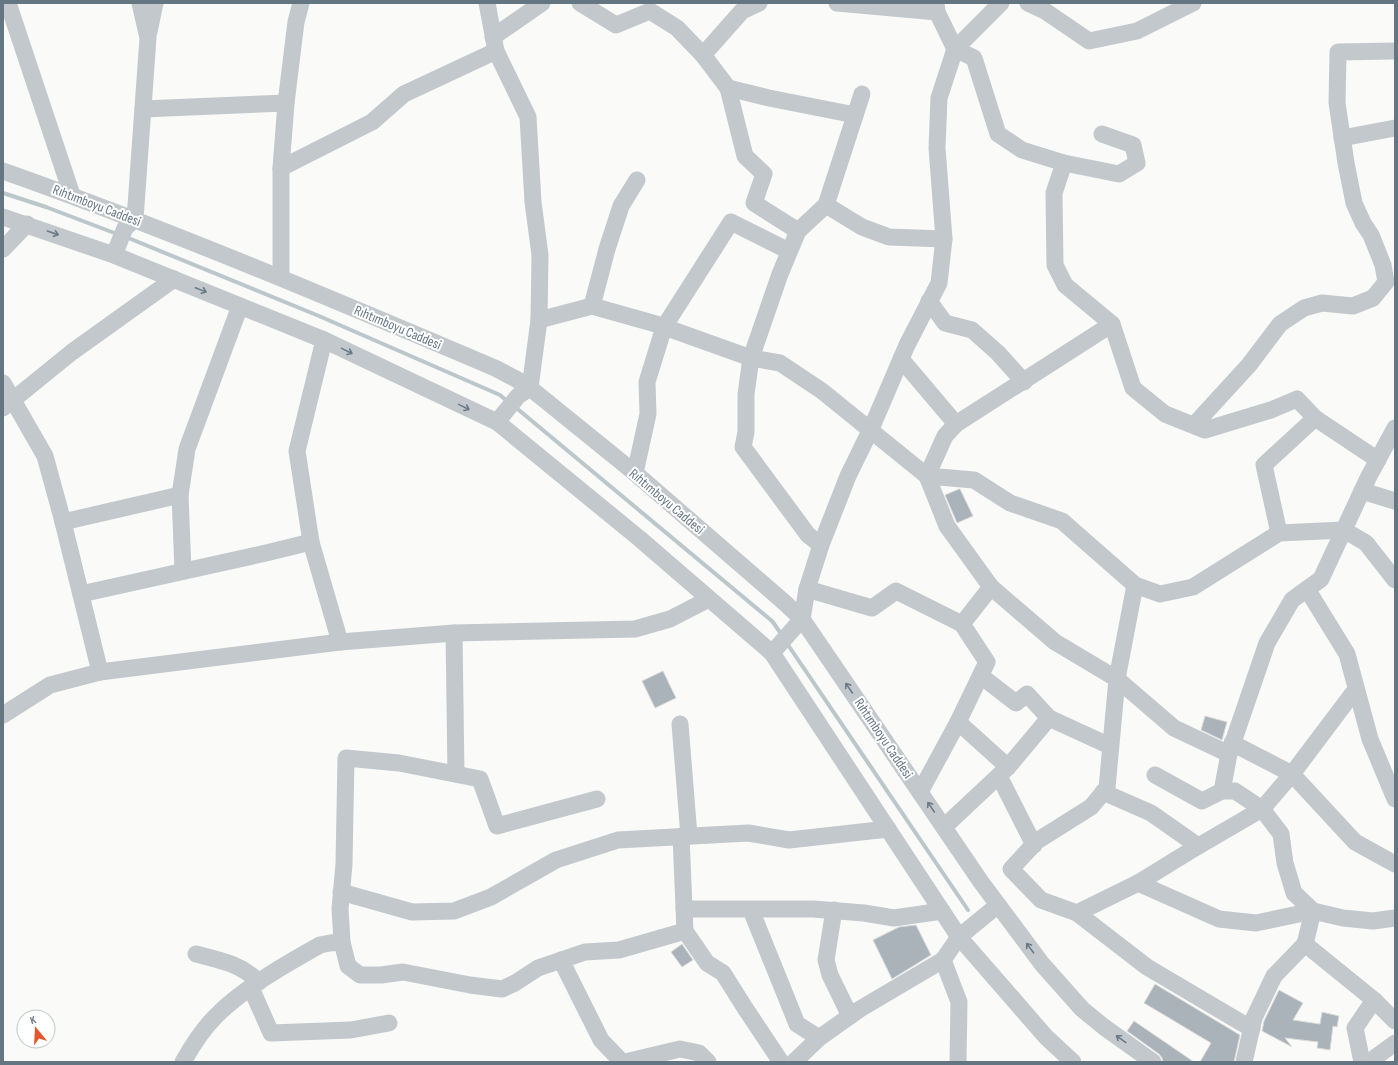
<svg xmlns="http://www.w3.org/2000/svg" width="1398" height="1065" font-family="'Sofia Sans Condensed',sans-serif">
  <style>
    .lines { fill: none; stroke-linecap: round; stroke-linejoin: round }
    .stream { stroke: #bbc7cb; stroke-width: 4 }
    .building { fill: #aab3b9; stroke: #dcdcda }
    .minor { stroke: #c3c8cc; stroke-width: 17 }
    .oneway { stroke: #6a7a87 }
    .labels { text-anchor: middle; stroke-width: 4; stroke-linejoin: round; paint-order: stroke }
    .street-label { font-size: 14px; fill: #657683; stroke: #fff }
  </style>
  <rect width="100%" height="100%" fill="#fafaf8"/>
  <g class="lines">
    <g class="stream">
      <path d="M3,193L46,207L117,234"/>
      <path d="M126,237L319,316L500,395L508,402"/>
      <path d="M514,406L772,621L782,635"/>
      <path d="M786,642L968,910"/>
    </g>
  </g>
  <g class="building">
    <path d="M959,489H960L973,516L957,523L945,495Z"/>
    <path d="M663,671L676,698L655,708L642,681Z"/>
    <path d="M1205,716L1227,722L1222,740L1201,730Z"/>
    <path d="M916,925L931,955L892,979L873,940L899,927Z"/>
    <path d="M682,944L693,960L682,967L671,952Z"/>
    <path d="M1155,984L1240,1035L1234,1062H1200L1211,1043L1144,1003Z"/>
    <path d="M1279,990L1303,1003L1293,1020L1320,1024L1322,1012L1339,1016L1337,1027L1333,1026L1330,1050L1317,1048L1318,1042L1285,1038L1292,1047L1262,1031L1264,1021Z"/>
    <path d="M1134,1021L1194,1062H1163L1162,1058L1159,1054L1127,1031Z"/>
  </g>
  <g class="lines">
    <g class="minor">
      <path d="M8,3L72,195"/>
      <path d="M487,3L496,51L528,117L533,202L540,255L539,320L530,388L518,396L497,422"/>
      <path d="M580,3L616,25L650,11L677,28L703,55L728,88L745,156L764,174L754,203L798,231"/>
      <path d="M837,3L937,12"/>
      <path d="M936,3L937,12L955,49L974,58L998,134L1022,150L1064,163L1119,174L1137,163L1133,145L1102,134"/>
      <path d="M1028,3L1045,11L1089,41L1137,31L1193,3"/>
      <path d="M149,32L155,3"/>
      <path d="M493,37L542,3"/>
      <path d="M703,55L742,11L759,3"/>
      <path d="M728,88L769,98L855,115"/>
      <path d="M143,109L286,103"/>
      <path d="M1342,138L1395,128"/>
      <path d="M1064,163L1054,193L1055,265L1065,285L1112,324L1133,388L1165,414L1205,430L1271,410L1297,399L1315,418L1378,460"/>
      <path d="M281,168L372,122L404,94L496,51"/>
      <path d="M3,171C170,230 332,299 495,368L516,379L530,388L635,473L785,603L802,619L981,882L1042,964L1082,1009L1104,1027L1153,1062"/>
      <path d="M826,205L862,94"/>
      <path d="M3,217L114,255L324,340L497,422L640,539L772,653L959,937L1046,1037L1073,1062"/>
      <path d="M3,249L27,224"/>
      <path d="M114,255L125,228L135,219L148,38L140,3"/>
      <path d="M281,278V168L286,103L296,22L301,3"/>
      <path d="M929,301L945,323L972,330L998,353L1024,382"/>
      <path d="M592,306L607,249L621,206L637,180"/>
      <path d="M539,320L592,306L656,324L751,358L780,363L822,391L927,476L947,526L991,587L1055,642L1117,679L1174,728L1229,754"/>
      <path d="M1112,324L956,424L945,436L927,476L974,480L1010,503L1062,521L1135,585L1160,594L1193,587L1279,533L1344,530L1366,543L1395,580"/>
      <path d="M324,340L297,451L311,542L340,642"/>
      <path d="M901,359L956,424"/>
      <path d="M3,383L45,456L62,518L100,672"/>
      <path d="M3,408L72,352L174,279"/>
      <path d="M1194,425L1249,365L1280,324L1304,308L1322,303L1353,306L1373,298L1386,282L1383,265L1371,235L1363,223L1354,203L1346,163L1337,103L1338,52L1395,51"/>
      <path d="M635,473L648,414L647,382L664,327L731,222L789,251"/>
      <path d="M1362,491L1395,501"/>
      <path d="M63,522L180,495"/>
      <path d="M1279,533L1264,465L1315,418"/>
      <path d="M821,545L808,535L743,447L746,432V394L751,358L780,274L798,231L826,205L862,227L889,237L944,239"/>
      <path d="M183,571L180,495L187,449L240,306"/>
      <path d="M1135,585L1117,679L1107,788L1091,807L1037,841L1011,869L1041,900L1077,913L1138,883L1190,851L1262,809L1292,774L1356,689"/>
      <path d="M807,589L872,608L896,591L962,624L987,662L958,722L920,792"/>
      <path d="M1307,589L1347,654L1370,739L1395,799"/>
      <path d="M81,594L266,553L311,542"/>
      <path d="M962,624L991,587"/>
      <path d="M454,633L456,774"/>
      <path d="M772,653L802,619L807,589L821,545L848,476L871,429L907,345L939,283L944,239L937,148L939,98L955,49L1001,3"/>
      <path d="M981,676L1016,703L1027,694L1049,718L1110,746"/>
      <path d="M3,715L50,685L100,672L340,642L454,633L635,629L670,619L709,599"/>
      <path d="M958,722L1008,767"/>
      <path d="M680,724L689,836"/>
      <path d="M1232,743L1292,774L1355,842L1395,864"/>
      <path d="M1155,775L1202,801L1222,791H1235L1262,809L1281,834L1285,863L1294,893L1313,911L1305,944L1374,1000L1395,1021"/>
      <path d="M999,776L1034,845"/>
      <path d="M1222,791L1229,754L1267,643L1292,600L1321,579L1368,478L1395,428"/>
      <path d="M1103,792L1151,813L1198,846"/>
      <path d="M597,799L497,826L480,779L399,763L346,758L344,864L340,909L342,942L348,966L360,975H381L403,972L470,985L502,989L515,983L538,968L585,952L619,950L685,931"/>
      <path d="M944,827L1008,767L1049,718"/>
      <path d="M681,836L685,931L707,963L723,973L745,1008L781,1062"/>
      <path d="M1138,883L1219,919L1256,923L1313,911L1343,918L1373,921L1395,918"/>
      <path d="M341,892L412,912L454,911L491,897L556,860L618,840L748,833L789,840L888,829"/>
      <path d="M684,909H813L864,913L894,918L942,911"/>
      <path d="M751,910L797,1024L819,1038"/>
      <path d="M834,910L826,960L830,975L850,1016"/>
      <path d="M1077,913L1147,967L1252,1029"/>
      <path d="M196,954C220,960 241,964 259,982"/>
      <path d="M561,960L601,1040L622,1062"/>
      <path d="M943,960L959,1002L958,1062"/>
      <path d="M251,988L271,1033L351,1030L389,1023"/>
      <path d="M183,1062C192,1046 202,1030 215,1017C242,989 286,964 320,945L330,943L342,942"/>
      <path d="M625,1062L680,1049L699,1053L708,1062"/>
      <path d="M794,1062L819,1038L860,1009L943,960L959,937L998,905"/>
      <path d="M1244,1062L1254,1018L1274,976L1305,944"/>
      <path d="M1362,1062L1355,1028L1374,1000"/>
      <path d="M1369,1062L1395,1043"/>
    </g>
  </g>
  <defs><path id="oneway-shaft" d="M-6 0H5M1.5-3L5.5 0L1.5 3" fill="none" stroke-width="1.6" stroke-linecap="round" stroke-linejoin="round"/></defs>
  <g class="oneway">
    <use href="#oneway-shaft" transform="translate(53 233) rotate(19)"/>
    <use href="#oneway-shaft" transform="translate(201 290) rotate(22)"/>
    <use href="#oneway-shaft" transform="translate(347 351) rotate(26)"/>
    <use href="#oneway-shaft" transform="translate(464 407) rotate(26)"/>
    <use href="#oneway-shaft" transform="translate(849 688) rotate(-124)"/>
    <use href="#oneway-shaft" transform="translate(931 807) rotate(-124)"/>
    <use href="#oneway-shaft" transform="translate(1030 948) rotate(-127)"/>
    <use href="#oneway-shaft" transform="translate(1121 1039) rotate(-144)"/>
  </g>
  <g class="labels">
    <g class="street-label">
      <text transform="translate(97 205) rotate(21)" y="5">Rıhtımboyu Caddesi</text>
      <text transform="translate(398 327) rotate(23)" y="5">Rıhtımboyu Caddesi</text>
      <text transform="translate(667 501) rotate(40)" y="5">Rıhtımboyu Caddesi</text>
      <text transform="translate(884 738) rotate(56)" y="5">Rıhtımboyu Caddesi</text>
    </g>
  </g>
  <rect width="1398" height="1065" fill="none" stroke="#657683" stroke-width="8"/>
  <g transform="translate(36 1029) rotate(342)"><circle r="19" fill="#ffffff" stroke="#c1c8cd"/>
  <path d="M0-3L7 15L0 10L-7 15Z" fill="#e4572e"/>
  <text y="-6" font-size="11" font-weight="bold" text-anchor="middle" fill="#657683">K</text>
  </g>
</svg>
